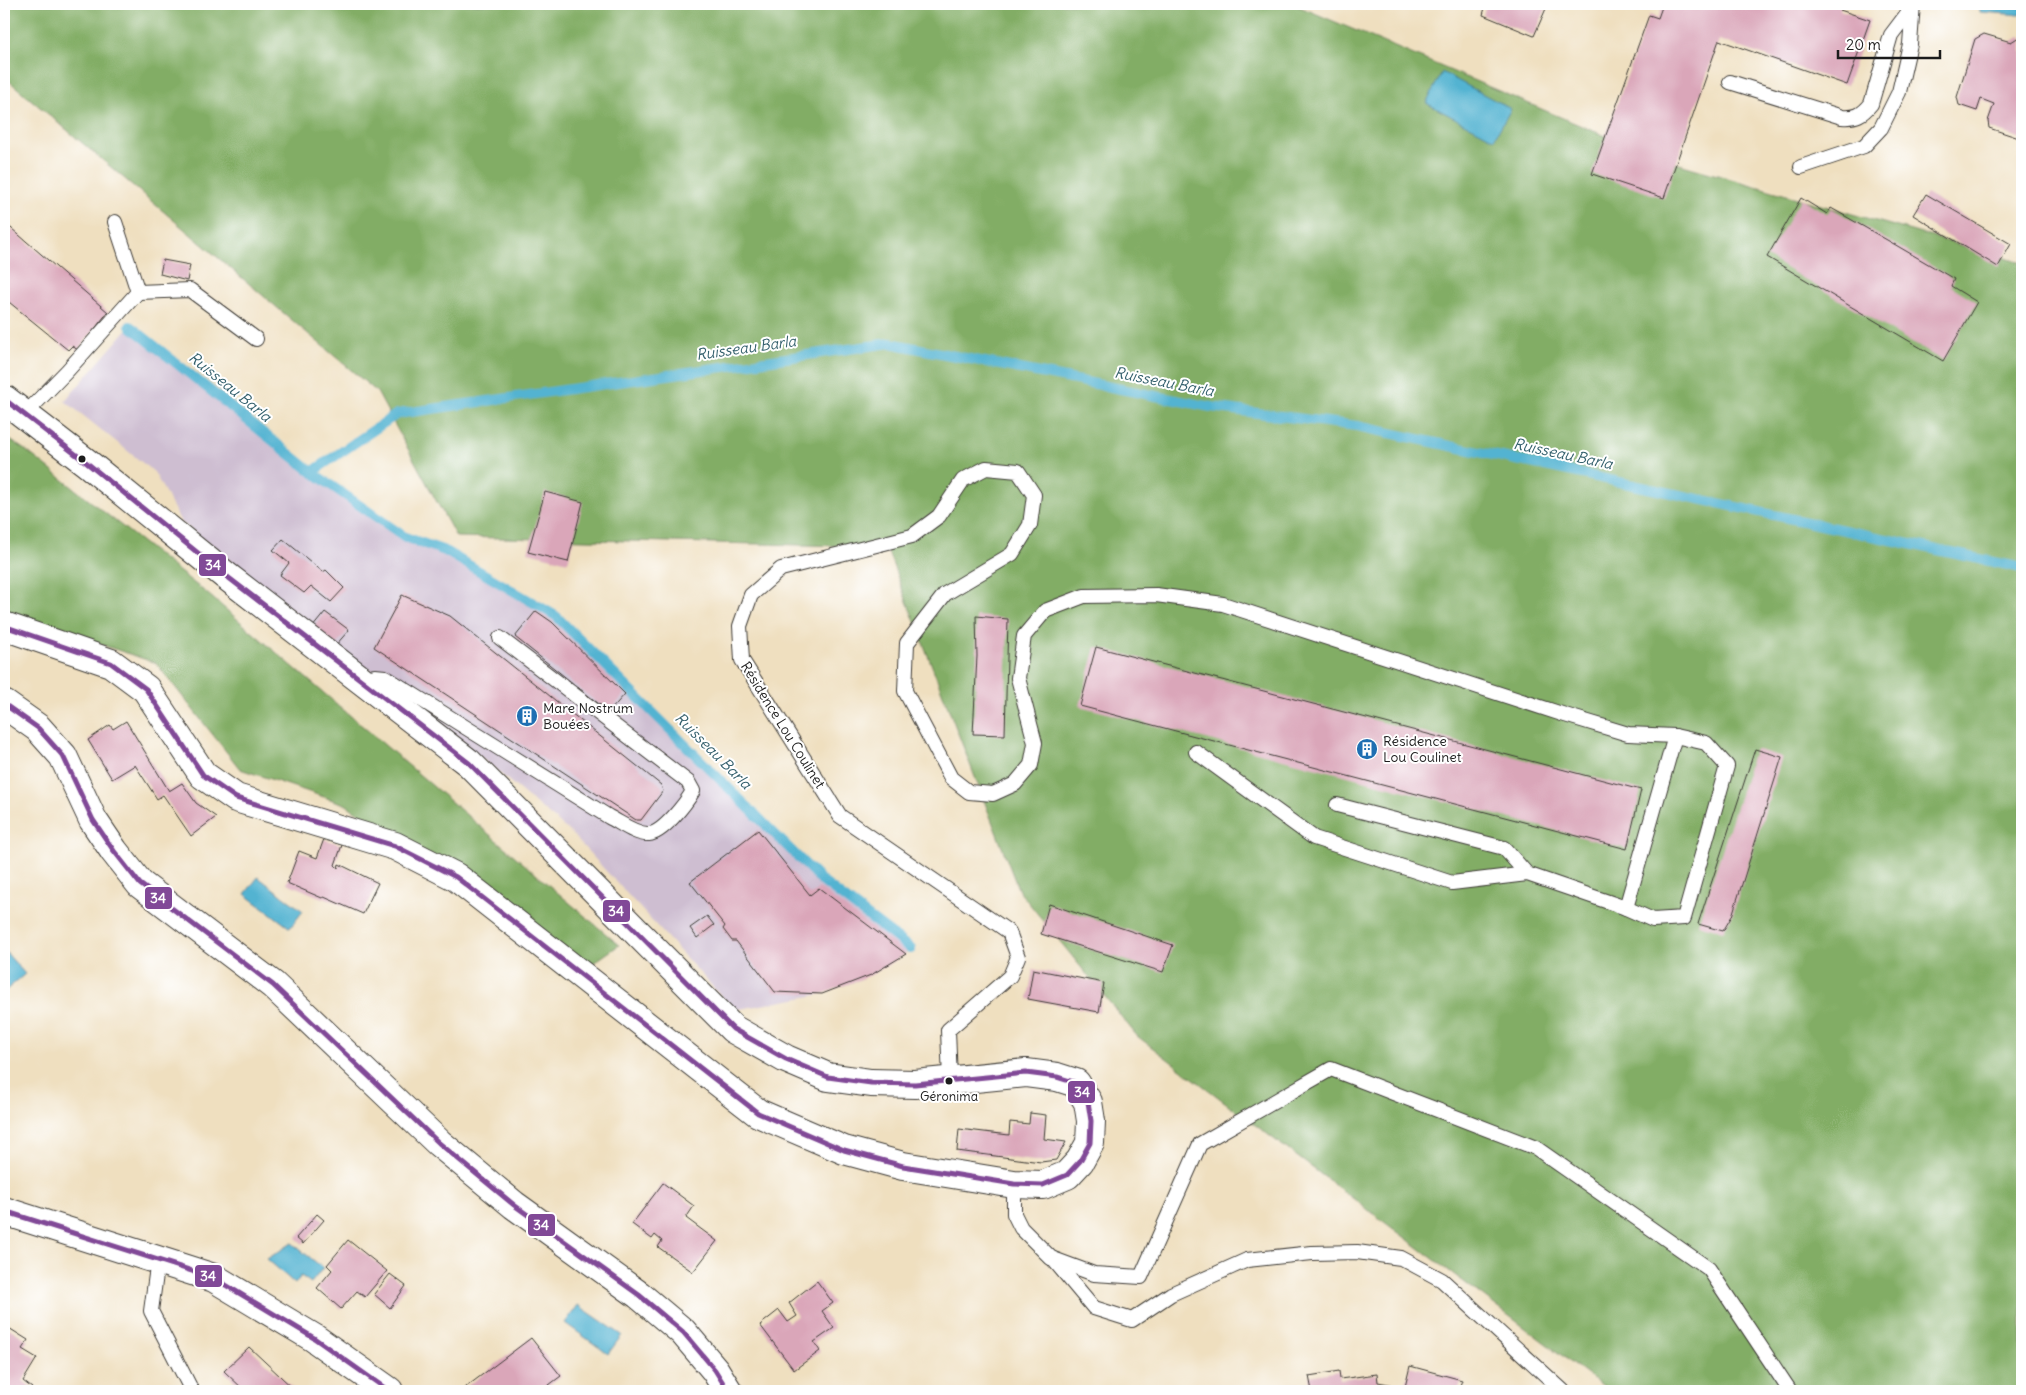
<svg xmlns="http://www.w3.org/2000/svg" width="2026" height="1395" font-family="Delius,sans-serif">
  <style>
    .industrial { fill: #cebed1 }
    .forest { fill: #82ad65; stroke: #4f6440 }
    .water { fill: #52b3d1; stroke: #376876 }
    .lines { fill: none; stroke-linecap: round; stroke-linejoin: round }
    .stream { stroke: #52b3d1; stroke-width: 10 }
    .building { fill: #daa6b9 }
    .service-casing { stroke: #3c3934; stroke-width: 16 }
    .tertiary-casing { stroke: #3c3934; stroke-width: 30 }
    .service { stroke: #fff; stroke-width: 14 }
    .tertiary { stroke: #fff; stroke-width: 28 }
    .bus-1-casing { stroke: #fff; stroke-width: 9 }
    .bus-1 { stroke: #814997; stroke-width: 5 }
    .bus-dot { fill: #1c1c1c; stroke: #fff; stroke-width: 2 }
    .labels { text-anchor: middle; stroke-width: 4; stroke-linejoin: round; paint-order: stroke }
    .bus-label { font-size: 13px; fill: #1c1c1c; stroke: #fff }
    .poi-label { font-size: 14px; fill: #1c1c1c; stroke: #fff; text-anchor: start }
    .street-label { font-size: 14px; fill: #1c1c1c; stroke: #fff }
    .water-label { font-size: 15px; font-style: italic; fill: #34606d; stroke: #fff }
    .line-badge { stroke: #fff; stroke-width: 2 }
    .badge-label { font-size: 14px; text-anchor: middle; font-weight: bold; fill: #fff }
  </style>
  <rect width="100%" height="100%" fill="#fff"/>
  <filter id="ink" filterUnits="userSpaceOnUse"><feTurbulence type="fractalNoise" baseFrequency=".02" numOctaves="2"/><feDisplacementMap in="SourceGraphic" scale="10" xChannelSelector="R" yChannelSelector="G"/><feConvolveMatrix kernelMatrix="1 2 1 2 8 2 1 2 1" color-interpolation-filters="sRGB"/></filter>
  <filter id="wash" filterUnits="userSpaceOnUse"><feTurbulence type="fractalNoise" baseFrequency=".0096" numOctaves="4" result="noise"/><feDisplacementMap in="SourceGraphic" scale="20" xChannelSelector="R" yChannelSelector="G"/><feGaussianBlur stdDeviation="1.12" result="paint"/><feColorMatrix in="noise" values="0 0 0 0 0 0 0 0 0 0 0 0 0 0 0 0 0 1.4 0 .05"/><feComposite in="paint" operator="in"/></filter>
  <g filter="url(#wash)">
    <rect width="100%" height="100%" fill="#efdfbf"/>
    <path class="industrial" d="M130,326L312,472L405,537L445,551L556,616L823,882L911,949L871,975L822,994L734,1010L571,833L385,677L363,667L181,522L154,472L65,401Z"/>
    <g class="forest">
      <path d="M4,4H1293L1655,157L2022,263V1391H1609L1137,1036L1019,891L886,547L456,537L377,392L9,81H4Z"/>
      <path d="M4,436L28,452L209,595L619,945L589,966L345,804L240,769L156,663L4,612Z"/>
    </g>
    <g class="water">
      <path d="M1979,4H2022V15L1980,12Z"/>
      <path d="M1442,72L1511,109L1494,139L1426,103Z"/>
      <path d="M258,877L303,911L290,928L245,894Z"/>
      <path d="M4,950L25,974L5,991L4,989Z"/>
      <path d="M292,1243L323,1268L311,1283L301,1276L295,1284L267,1259Z"/>
      <path d="M578,1305L622,1335L608,1354L565,1323Z"/>
    </g>
    <g class="lines">
      <g class="stream">
        <path d="M130,326L312,472L397,414L890,343L1211,407L1357,426L2022,568"/>
        <path d="M312,472L405,537L445,551L556,616L823,882L911,949"/>
      </g>
    </g>
    <g id="blocks">
      <g class="building">
        <path d="M1486,4H1548L1534,36L1483,15Z"/>
        <path d="M1663,4H1842L1840,10L1870,20L1847,85L1719,40L1664,198L1592,174L1649,15L1658,18Z"/>
        <path d="M1984,34L2011,42L2019,37L2022,38V139L1989,128L1988,121L1994,104L1981,99L1977,111L1959,105L1957,97L1975,39Z"/>
        <path d="M1926,194L2011,244L1998,267L1913,215Z"/>
        <path d="M1801,198L1827,214L1831,208L1894,244L1954,279L1951,286L1977,302L1943,361L1767,257Z"/>
        <path d="M4,222L108,312L78,350L72,346L68,350L4,298Z"/>
        <path d="M163,260L190,265L187,281L160,274Z"/>
        <path d="M545,492L583,502L568,562L528,552Z"/>
        <path d="M283,539L323,572L326,570L344,588L331,602L311,586L304,593L280,575L289,563L273,550Z"/>
        <path d="M402,595L450,616L661,785L663,791L641,820H636L374,647Z"/>
        <path d="M536,611L552,622L625,694L609,712L515,637Z"/>
        <path d="M325,612L349,630L335,646L312,628Z"/>
        <path d="M976,616L1008,619L1005,735L973,734L977,656Z"/>
        <path d="M1096,647L1641,790L1627,849L1080,706Z"/>
        <path d="M126,721L169,791L182,783L196,803L216,817L191,836L163,795L157,799L135,765L112,779L88,740L110,725L113,729Z"/>
        <path d="M1755,749L1782,757L1732,916L1723,931L1698,924Z"/>
        <path d="M758,830L810,895L819,888L906,954L871,975L822,994L775,992L736,941H732L723,929L725,926L690,882Z"/>
        <path d="M324,839L342,845L335,865L338,868L339,864L378,883L363,914L324,897L322,898L287,883L299,851L317,858Z"/>
        <path d="M1049,904L1173,945L1163,972L1041,934Z"/>
        <path d="M707,916L714,925L697,938L690,928Z"/>
        <path d="M1033,969L1104,983L1099,1012L1028,999Z"/>
        <path d="M1030,1113L1046,1115L1044,1139L1066,1142L1056,1160L1041,1162L957,1151L959,1129L1009,1135L1010,1122L1029,1124Z"/>
        <path d="M663,1183L694,1206L686,1218L717,1241L693,1272L658,1247L662,1241L655,1235L652,1239L632,1224Z"/>
        <path d="M317,1214L324,1220L303,1244L296,1238Z"/>
        <path d="M348,1240L387,1271L365,1297L357,1291L341,1309L317,1288L332,1270L327,1265Z"/>
        <path d="M390,1274L406,1286L390,1308L374,1294Z"/>
        <path d="M817,1281L833,1303L822,1311L834,1328L814,1342L820,1351L794,1370L760,1325L779,1310L788,1322L797,1316L789,1303Z"/>
        <path d="M4,1325L28,1340L22,1349L37,1358L23,1381L32,1388L30,1391H4Z"/>
        <path d="M531,1338L561,1376L541,1391H463L462,1390Z"/>
        <path d="M249,1347L296,1391H245L224,1371Z"/>
        <path d="M1410,1366L1462,1380L1458,1391H1312L1309,1376L1339,1371L1340,1379L1377,1374L1378,1382L1405,1387Z"/>
      </g>
    </g>
  </g>
  <g filter="url(#ink)">
    <use href="#blocks" fill-opacity="0" stroke="#3c3934" stroke-width="1"/>
    <g class="lines">
      <g class="service-casing">
        <g id="service">
          <path d="M1730,82L1842,117C1856,118 1862,115 1871,104L1891,35L1913,6"/>
          <path d="M1801,167L1864,146L1881,128L1899,92L1910,44L1913,4"/>
          <path d="M138,292L190,290L256,339"/>
          <path d="M25,414L67,371L138,292L115,222"/>
          <path d="M362,680L375,676L385,677L609,817C621,823 636,835 649,834C663,833 686,803 693,791L688,782L500,638"/>
          <path d="M1337,805L1504,848L1527,874"/>
          <path d="M1626,908L1675,736"/>
          <path d="M950,1080L948,1030L1010,976L1018,957L1009,932L840,816L742,660L740,626L751,595L781,569L912,536L939,516L963,480L986,468L1018,471L1034,495L1030,525L1012,554L945,594L907,643L905,691L951,778L969,792L993,794L1015,784L1031,765L1035,743L1018,678L1024,636L1045,611L1084,596L1156,595L1223,604L1565,715L1628,734L1675,736L1706,743L1727,766L1684,918L1653,920L1626,908L1527,874L1452,883L1314,838L1196,752"/>
          <path d="M1014,1184V1214L1021,1228L1051,1258L1094,1274L1141,1277L1200,1144L1331,1069L1536,1148L1709,1269L1790,1391"/>
          <path d="M1053,1259L1094,1308L1132,1320L1171,1294L1247,1260L1312,1253L1357,1252L1401,1258L1442,1280L1563,1391"/>
          <path d="M158,1260L151,1311L192,1391"/>
        </g>
      </g>
      <g class="tertiary-casing">
        <g id="tertiary">
          <path d="M4,399L87,463L225,575L469,763L733,1029L786,1059L828,1077L871,1083L915,1084L1026,1073L1057,1077L1076,1083L1088,1102L1091,1121L1090,1143L1080,1161L1067,1175L1043,1185L1014,1184L903,1166L844,1150L758,1113L456,877L395,846L236,798L203,775L146,689L111,663L4,626"/>
          <path d="M4,704L38,728L63,756L93,820L114,851L140,884L273,985L439,1143L514,1205L639,1295L683,1332L715,1370L728,1391"/>
          <path d="M4,1211L214,1278L314,1338L389,1391"/>
        </g>
      </g>
      <use href="#service" class="service"/>
      <use href="#tertiary" class="tertiary"/>
      <g class="bus-1-casing">
        <g id="bus-1">
          <path d="M4,399L87,463L225,575L469,763L733,1029L786,1059L828,1077L871,1083L915,1084L1026,1073L1057,1077L1076,1083L1088,1102L1091,1121L1090,1143L1080,1161L1067,1175L1043,1185L1014,1184L903,1166L844,1150L758,1113L456,877L395,846L236,798L203,775L146,689L111,663L4,626"/>
          <path d="M4,704L38,728L63,756L93,820L114,851L140,884L273,985L439,1143L514,1205L639,1295L683,1332L715,1370L728,1391"/>
          <path d="M4,1211L214,1278L314,1338L389,1391"/>
        </g>
      </g>
      <use href="#bus-1" class="bus-1"/>
    </g>
  </g>
  <defs>
    <g id="building-disc" transform="scale(1.125)"><circle r="9.5" fill="#1f6fb2" stroke="#fff"/><path d="M-4-6H4V6H1V3H-1V6H-4ZM-2.5-4.3h1.7v1.8h-1.7ZM.8-4.3h1.7v1.8H.8ZM-2.5-1h1.7V.8h-1.7ZM.8-1h1.7V.8H.8Z" fill="#fff"/></g>
  </defs>
  <g fill-rule="evenodd">
    <use href="#building-disc" x="527" y="716"/>
    <use href="#building-disc" x="1367" y="749"/>
  </g>
  <g class="bus-dot">
    <circle cx="82" cy="459" r="4.5"/>
    <circle cx="949" cy="1081" r="4.5"/>
  </g>
  <g class="labels">
    <g class="bus-label">
      <text x="949" y="1101">Géronima</text>
    </g>
    <g class="poi-label">
      <text x="543" y="713">Mare Nostrum<tspan x="543" dy="16">Bouées</tspan></text>
      <text x="1383" y="746">Résidence<tspan x="1383" dy="16">Lou Coulinet</tspan></text>
    </g>
    <g class="street-label">
      <text transform="translate(783 725) rotate(58)" y="5">Résidence Lou Coulinet</text>
    </g>
    <g class="water-label">
      <text transform="translate(746 348) rotate(-8)" y="5">Ruisseau Barla</text>
      <text transform="translate(1164 382) rotate(11)" y="5">Ruisseau Barla</text>
      <text transform="translate(230 387) rotate(39)" y="5">Ruisseau Barla</text>
      <text transform="translate(1563 454) rotate(12)" y="5">Ruisseau Barla</text>
      <text transform="translate(713 751) rotate(45)" y="5">Ruisseau Barla</text>
    </g>
  </g>
  <g class="line-badge">
    <rect x="198" y="553" width="29" height="24" rx="5" fill="#814997"/>
    <rect x="144" y="886" width="29" height="24" rx="5" fill="#814997"/>
    <rect x="602" y="899" width="29" height="24" rx="5" fill="#814997"/>
    <rect x="1067" y="1080" width="29" height="24" rx="5" fill="#814997"/>
    <rect x="527" y="1213" width="29" height="24" rx="5" fill="#814997"/>
    <rect x="194" y="1264" width="29" height="24" rx="5" fill="#814997"/>
  </g>
  <g class="badge-label">
    <text x="213" y="570">34</text>
    <text x="158" y="903">34</text>
    <text x="616" y="916">34</text>
    <text x="1082" y="1097">34</text>
    <text x="541" y="1230">34</text>
    <text x="208" y="1281">34</text>
  </g>
  <rect width="2026" height="1395" fill="none" stroke="#fff" stroke-width="20"/>
  <path d="M1838 50v8h102v-8" fill="none" stroke="#1c1c1c" stroke-width="2.5"/>
  <text x="1846" y="50" font-size="15" fill="#1c1c1c" stroke="#ffffff" stroke-width="4" paint-order="stroke">20 m</text>
</svg>
